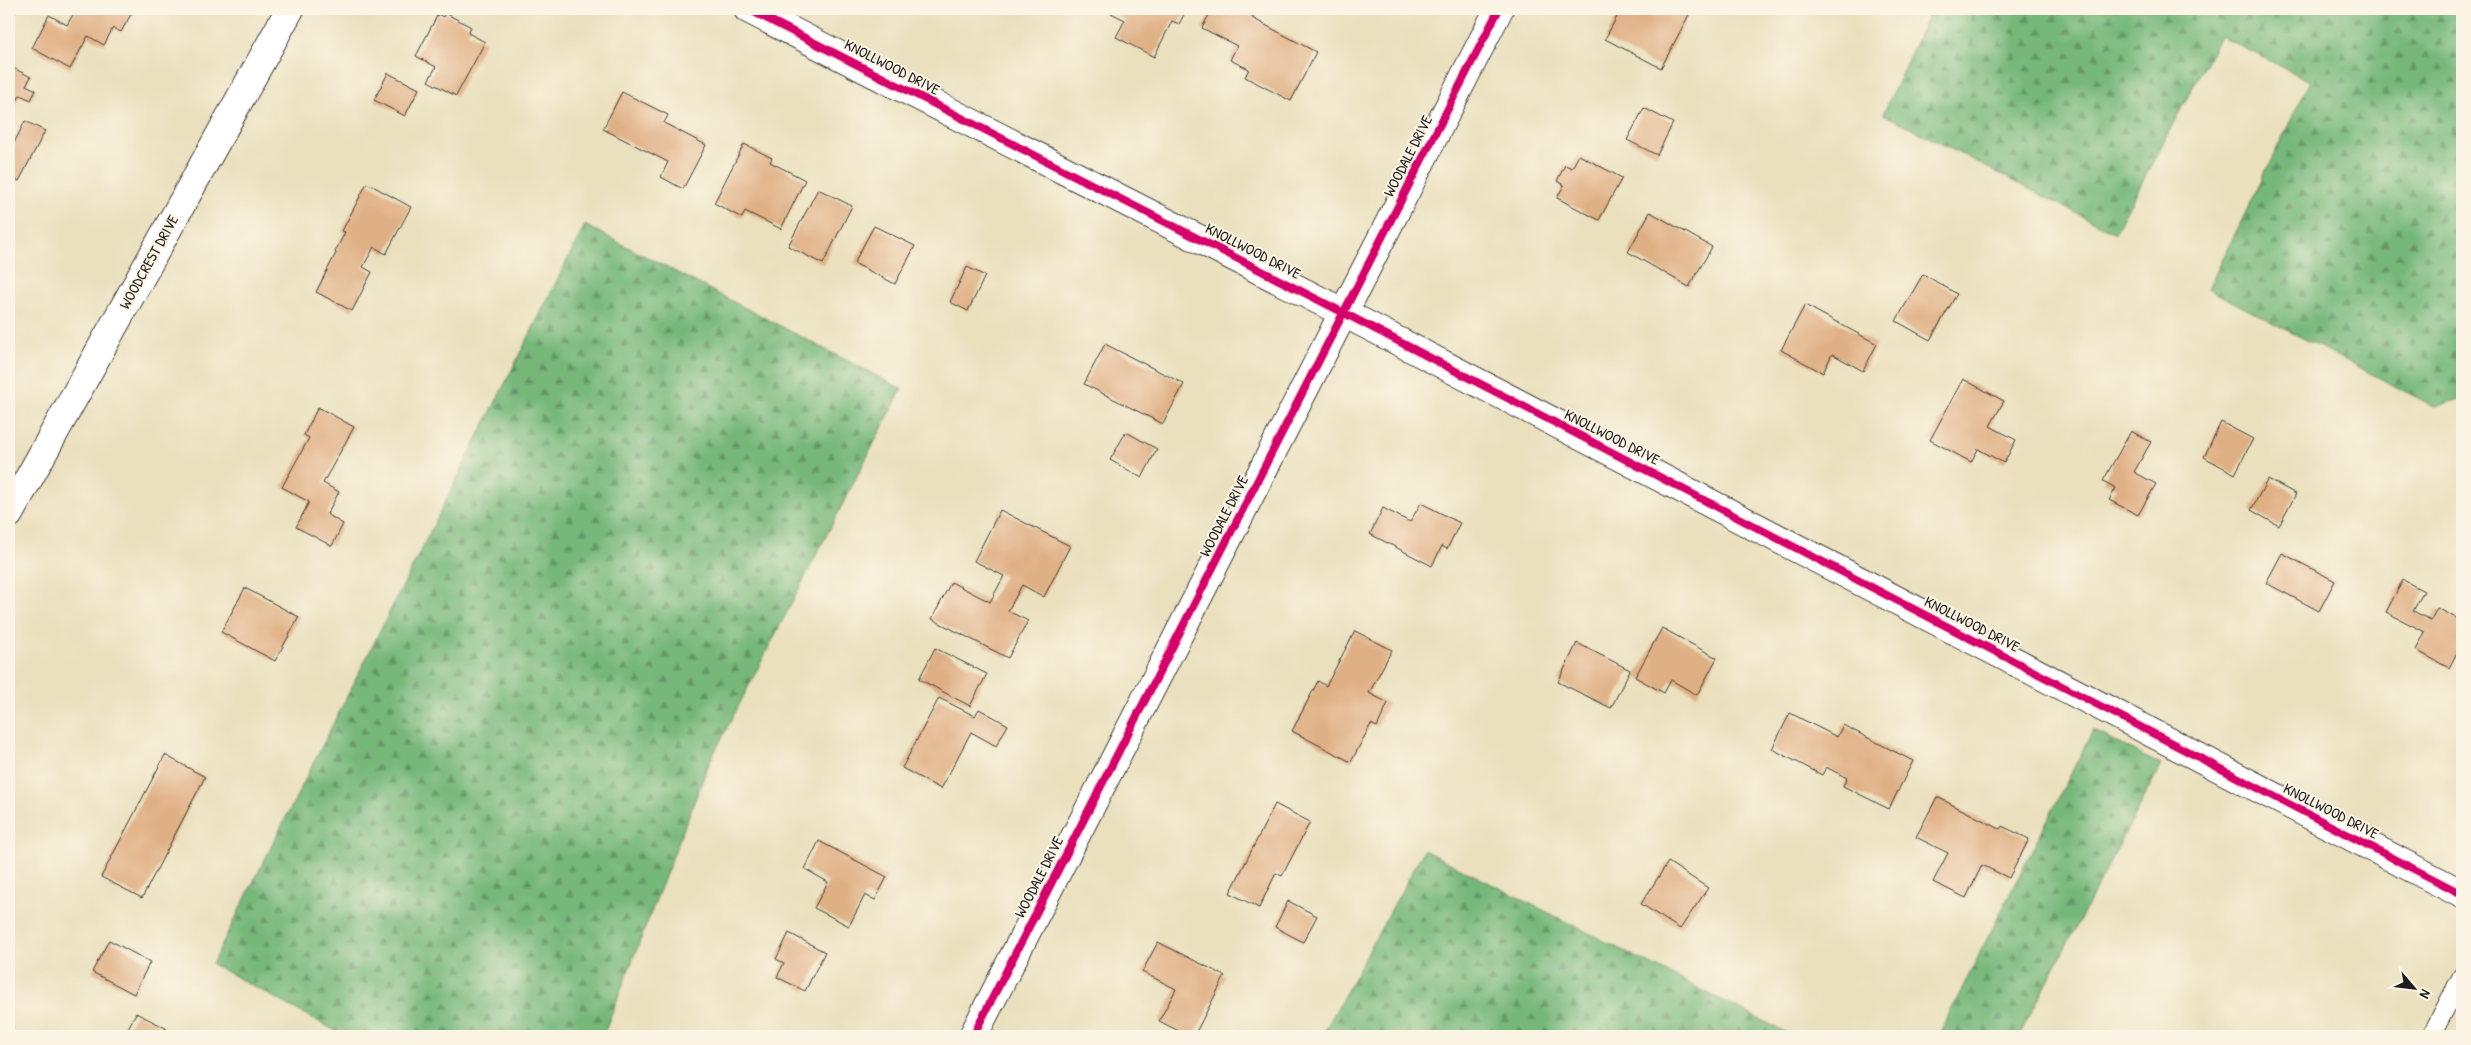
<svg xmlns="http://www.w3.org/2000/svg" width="2471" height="1045" font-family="'Patrick Hand',sans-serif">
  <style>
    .forest { fill: url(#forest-firs); stroke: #496a4b }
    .building { fill: #e0b085 }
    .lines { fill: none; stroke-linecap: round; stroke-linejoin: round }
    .lane-casing { stroke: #3b3934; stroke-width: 20 }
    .street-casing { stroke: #3b3934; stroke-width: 30 }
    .lane { stroke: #fff; stroke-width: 18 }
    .street { stroke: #fff; stroke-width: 28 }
    .cycleway-casing { stroke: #fcf5e5; stroke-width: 11 }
    .cycleway { stroke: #d6006c; stroke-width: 8 }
    .labels { text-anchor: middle; stroke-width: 4; stroke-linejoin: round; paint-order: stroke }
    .street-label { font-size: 15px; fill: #1c1c1c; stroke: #fcf5e5 }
  </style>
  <defs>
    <pattern id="forest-firs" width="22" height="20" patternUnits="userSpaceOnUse" patternTransform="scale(1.25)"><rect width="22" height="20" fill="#76b87a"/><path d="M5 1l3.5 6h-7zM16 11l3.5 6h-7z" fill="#609563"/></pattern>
  </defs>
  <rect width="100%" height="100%" fill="#fcf5e5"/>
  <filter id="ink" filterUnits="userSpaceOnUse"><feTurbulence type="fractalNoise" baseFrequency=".02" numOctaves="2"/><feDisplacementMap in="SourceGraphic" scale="10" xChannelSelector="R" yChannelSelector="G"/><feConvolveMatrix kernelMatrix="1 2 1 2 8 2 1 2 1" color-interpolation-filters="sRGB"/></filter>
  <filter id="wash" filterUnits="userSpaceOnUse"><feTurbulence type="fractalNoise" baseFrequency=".0096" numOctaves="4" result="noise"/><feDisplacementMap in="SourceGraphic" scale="20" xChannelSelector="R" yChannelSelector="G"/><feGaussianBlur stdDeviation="1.12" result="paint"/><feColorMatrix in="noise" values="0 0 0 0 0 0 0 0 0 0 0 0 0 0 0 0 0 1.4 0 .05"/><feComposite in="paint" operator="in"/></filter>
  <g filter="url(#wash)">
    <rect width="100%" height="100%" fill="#eae0be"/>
    <g class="forest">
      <path d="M1931,9H2462V398L2435,407L2208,289L2310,81L2220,36L2115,233L1883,114Z"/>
      <path d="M585,225L902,389L710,761L603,1036H345L212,964Z"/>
      <path d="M2093,730L2161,765L2019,1036H1938Z"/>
      <path d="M1424,850L1793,1036H1322Z"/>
    </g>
    <g id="blocks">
      <g class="building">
        <path d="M76,9H134L121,32L113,28L104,45L88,36L70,69L32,48L49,15L67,25Z"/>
        <path d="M1103,9H1187L1179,24L1172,21L1154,57L1116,37L1125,20Z"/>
        <path d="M1212,9H1257L1252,18L1316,52L1291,101L1245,77L1249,69L1230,60L1237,46L1202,28Z"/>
        <path d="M1621,9H1692L1661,68L1605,39Z"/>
        <path d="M445,13L471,27L468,33L485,42L456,96L428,81L436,67L416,56L438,14L443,17Z"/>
        <path d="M9,66L31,77L26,85L36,90L31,100L20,95L10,116Z"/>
        <path d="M388,73L419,89L405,116L374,100Z"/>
        <path d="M622,92L668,115L664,123L706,145L683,189L661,177L668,162L603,129Z"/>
        <path d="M1644,108L1673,123L1657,155L1627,140Z"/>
        <path d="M25,121L45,131L19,181L9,176V153Z"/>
        <path d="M744,144L772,158L770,162L805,180L781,229L745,211L742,218L714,203Z"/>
        <path d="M1579,155L1622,178L1599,220L1557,198L1564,185L1557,181L1565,165L1572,168Z"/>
        <path d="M367,183L411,207L386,254L374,247L363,267L372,272L352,311L316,292L336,253L335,252L345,232L342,231Z"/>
        <path d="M818,189L852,206L823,264L788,246Z"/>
        <path d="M1650,212L1712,247L1689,287L1628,252Z"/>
        <path d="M874,226L915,246L895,284L854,263Z"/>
        <path d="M967,267L985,276L968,311L950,302Z"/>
        <path d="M1923,274L1957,294L1930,340L1896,321Z"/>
        <path d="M1805,305L1877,344L1863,371L1832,354L1823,373L1781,350Z"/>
        <path d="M1105,344L1184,384L1163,424L1084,384Z"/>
        <path d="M1963,379L2004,401L1990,426L2016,440L2004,463L1978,449L1971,462L1930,440Z"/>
        <path d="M318,407L354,427L323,483L339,492L327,514L343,524L332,546L296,527L309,502L282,487L309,438L304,435Z"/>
        <path d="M2221,422L2253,439L2235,474L2204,457Z"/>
        <path d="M2131,431L2151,442L2134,472L2156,484L2138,515L2109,500L2116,488L2103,481Z"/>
        <path d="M1126,432L1157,449L1142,478L1110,460Z"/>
        <path d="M2268,479L2296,494L2279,526L2251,510Z"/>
        <path d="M1421,503L1460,523L1447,549L1442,546L1432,566L1370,534L1383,508L1410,522Z"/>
        <path d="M1000,510L1070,546L1044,597L1022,585L1008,611L1028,621L1008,658L932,619L951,582L990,602L1004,576L974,561Z"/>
        <path d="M2282,553L2335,581L2319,611L2266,583Z"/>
        <path d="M2403,580L2424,591L2413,611L2431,620L2437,608L2462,621V643L2449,668L2416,650L2425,632L2386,612Z"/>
        <path d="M245,588L299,617L275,661L221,632Z"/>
        <path d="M1662,628L1717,658L1697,695L1671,680L1664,693L1635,677Z"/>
        <path d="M1355,631L1392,650L1369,693L1388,703L1377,727L1371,724L1351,762L1292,731L1318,681L1326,686Z"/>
        <path d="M1577,643L1630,670L1611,708L1558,682Z"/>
        <path d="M935,648L987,674L970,706L919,679Z"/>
        <path d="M939,698L975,716L979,709L1008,725L996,746L971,732L941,789L902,768Z"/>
        <path d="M1790,713L1837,737L1843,725L1913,761L1889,809L1843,786L1847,778L1826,767L1822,775L1772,749Z"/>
        <path d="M165,755L205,777L142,898L101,877Z"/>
        <path d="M1937,797L2000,829L2002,826L2029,839L2009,878L1982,865L1966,898L1933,882L1948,853L1916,837Z"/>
        <path d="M1275,804L1310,822L1282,876L1276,873L1259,908L1230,893Z"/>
        <path d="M819,841L887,877L875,900L865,895L849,926L814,908L828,882L805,869Z"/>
        <path d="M1668,862L1708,888L1680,929L1641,904Z"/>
        <path d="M1288,901L1317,916L1303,942L1275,927Z"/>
        <path d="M789,933L825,952L805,991L777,977L784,963L776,959Z"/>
        <path d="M109,940L150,962L134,994L92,972Z"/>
        <path d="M1158,942L1225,976L1194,1036H1189L1159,1021L1176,989L1142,972Z"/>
        <path d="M136,1013L166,1028L162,1036H124Z"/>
      </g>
    </g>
  </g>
  <g filter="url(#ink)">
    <use href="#blocks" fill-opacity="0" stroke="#3b3934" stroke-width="1"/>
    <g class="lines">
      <g class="lane-casing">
        <path id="lane" d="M2431,1036L2462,976"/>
      </g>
      <g class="street-casing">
        <g id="street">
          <path d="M748,9L1344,313L2462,894"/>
          <path d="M9,514L290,9"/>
          <path d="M973,1036L1499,9"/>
        </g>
      </g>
      <use href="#lane" class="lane"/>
      <use href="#street" class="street"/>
      <g class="cycleway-casing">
        <g id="cycleway">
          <path d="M748,9L1344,313L2462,894"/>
          <path d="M973,1036L1499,9"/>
        </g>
      </g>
      <use href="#cycleway" class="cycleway"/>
    </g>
  </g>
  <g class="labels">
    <g class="street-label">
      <text transform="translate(892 67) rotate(27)" y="5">KNOLLWOOD DRIVE</text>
      <text transform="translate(1408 156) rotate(-63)" y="5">WOODALE DRIVE</text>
      <text transform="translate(1253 251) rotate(27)" y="5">KNOLLWOOD DRIVE</text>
      <text transform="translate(149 262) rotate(-61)" y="5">WOODCREST DRIVE</text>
      <text transform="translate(1612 437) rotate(27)" y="5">KNOLLWOOD DRIVE</text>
      <text transform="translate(1224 516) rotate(-63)" y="5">WOODALE DRIVE</text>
      <text transform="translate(1972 624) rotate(27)" y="5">KNOLLWOOD DRIVE</text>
      <text transform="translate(2331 811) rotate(27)" y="5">KNOLLWOOD DRIVE</text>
      <text transform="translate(1039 877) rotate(-63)" y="5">WOODALE DRIVE</text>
    </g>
  </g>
  <rect width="2471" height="1045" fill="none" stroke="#fcf5e5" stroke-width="30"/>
  <g transform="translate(2414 988) rotate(118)" stroke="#fcf5e5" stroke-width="4" paint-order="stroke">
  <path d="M0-4L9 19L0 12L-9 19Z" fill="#1c1c1c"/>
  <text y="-8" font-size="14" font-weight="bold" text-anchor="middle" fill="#1c1c1c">N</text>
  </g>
</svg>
